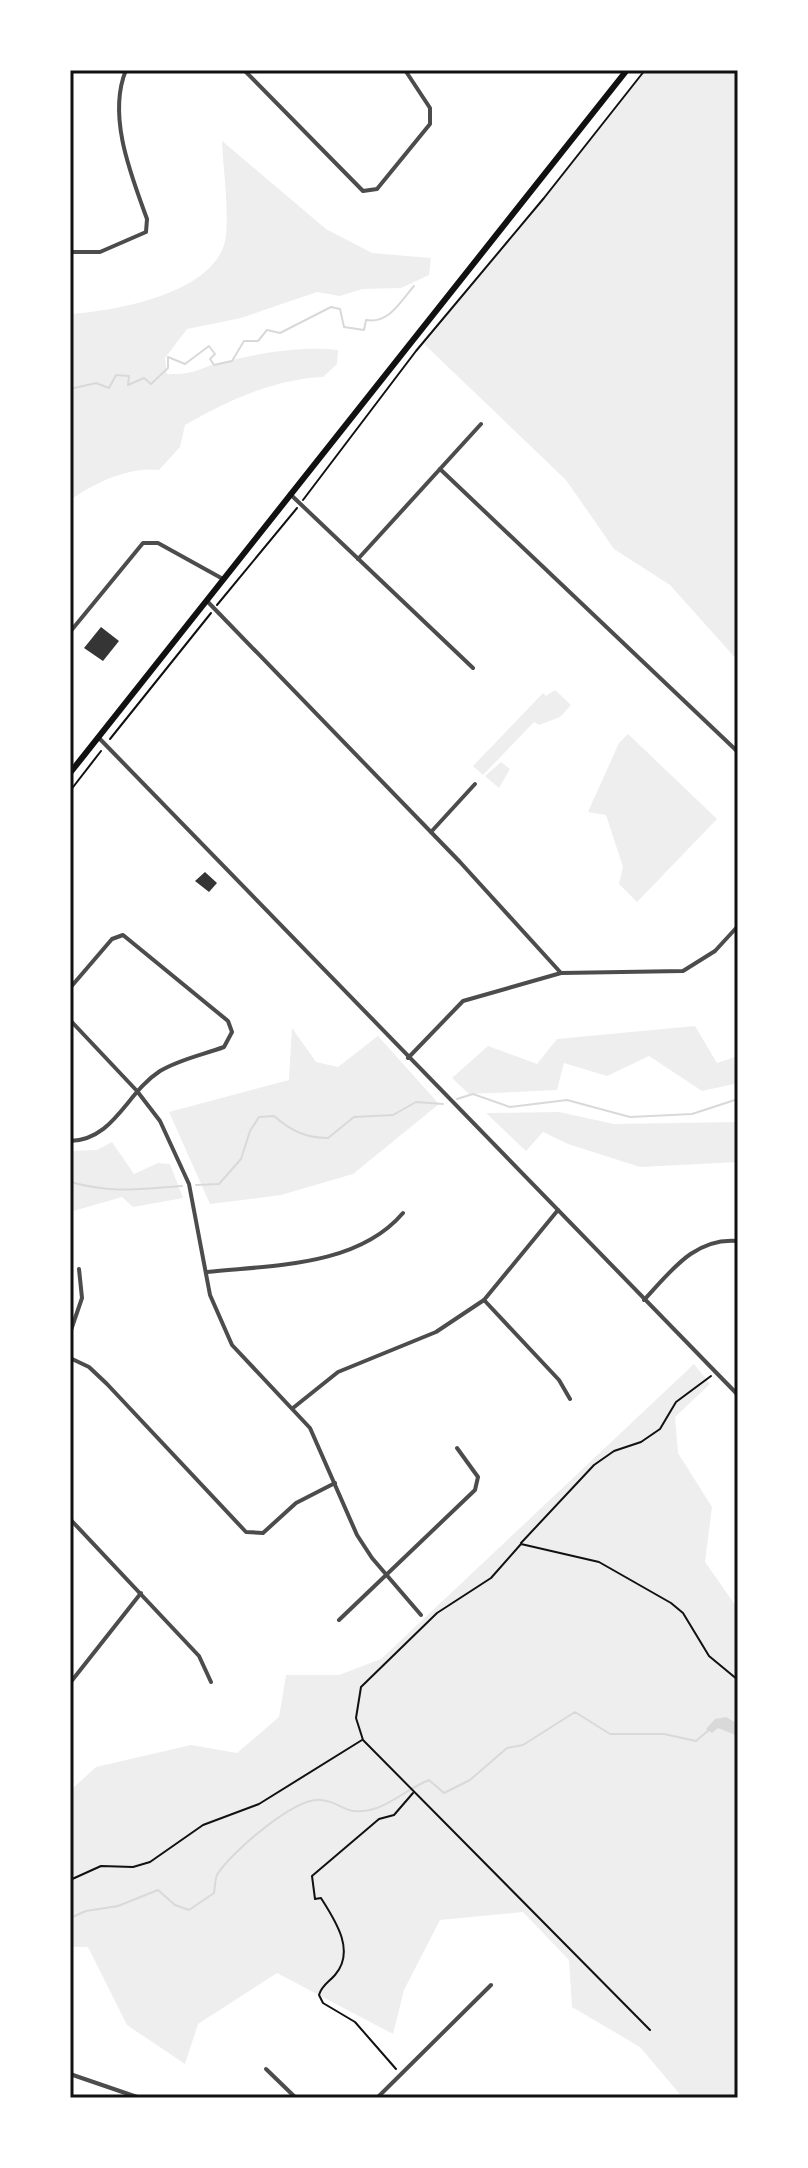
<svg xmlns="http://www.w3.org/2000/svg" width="808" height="2168" font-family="'Source Serif 4',serif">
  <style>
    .green { fill: #eee }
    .water { fill: #d9d9d9 }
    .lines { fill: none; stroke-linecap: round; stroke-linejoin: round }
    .stream { stroke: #d9d9d9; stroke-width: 2 }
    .building { fill: #353535 }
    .path { stroke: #111; stroke-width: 2 }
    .minor { stroke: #4c4c4c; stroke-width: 4 }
    .primary { stroke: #111; stroke-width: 6 }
    .neatline { fill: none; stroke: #111; stroke-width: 3 }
  </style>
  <rect width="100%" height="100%" fill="#fff"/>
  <g class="green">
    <path d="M646,70H738V661L670,585L614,549L566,480L424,344Z"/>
    <path d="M222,141L326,229L372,253L431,258L429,275L401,288L362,289L340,296L317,292L241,318L187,329L165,358L167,374C200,375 200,366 227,361C261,353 303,346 338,350L337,364L323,377C274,379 227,401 185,425L180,447L159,470C130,466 94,483 70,500V314C115,311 213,294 225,241C230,219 223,166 222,141Z"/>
    <path d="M555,690L571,705L560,717L539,725L534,722L483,775L473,766L543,693L546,696Z"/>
    <path d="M628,734L717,819L637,902L619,884L623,867L606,815L588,812L619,743Z"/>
    <path d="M501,762L510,769L499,788L485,776Z"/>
    <path d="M695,1026L717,1063L738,1056V1083L702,1091L649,1056L607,1076L564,1063L557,1090L469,1094L452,1078L488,1046L537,1064L557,1039Z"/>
    <path d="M292,1028L316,1062L338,1067L378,1036L439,1104L353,1174L281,1195L210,1204L169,1112L289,1080Z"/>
    <path d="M559,1112L614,1124L738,1122V1162L640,1167L568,1144L543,1132L526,1151L486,1113Z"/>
    <path d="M112,1142L134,1174L158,1163L170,1164L183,1198L133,1207L122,1197L70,1212V1151L97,1150Z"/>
    <path d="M694,1364L710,1384L675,1417L678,1453L712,1507L705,1562L738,1609V2098H683L640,2047L572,2007L569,1960L523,1912L440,1920L404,1990L393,2034L277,1973L198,2024L185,2064L127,2025L88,1947H70V1791L96,1767L191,1745L237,1753L279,1717L286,1675H339L381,1659Z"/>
  </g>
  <path class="water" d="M726,1717L738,1724V1736L718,1728L712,1733L706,1729L715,1719Z"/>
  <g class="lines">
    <g class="stream">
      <path d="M70,389L96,383L109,388L116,375L129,376L128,385L144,378L151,384L168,368V357L185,364L209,346L215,354L210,359L214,365L232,361L244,341H258L267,330L280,333L331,307L340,309L344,327L364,330L366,320C389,324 400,302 414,286"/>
      <path d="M457,1099L473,1094L510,1107L567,1100L630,1117L692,1114L738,1099"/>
      <path d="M70,1182C115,1194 138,1189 182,1186"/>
      <path d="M196,1185L219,1184L241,1159L250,1131L259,1117L274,1116C290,1130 305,1138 328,1138L354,1117L393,1115L416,1102L443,1104"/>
      <path d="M70,1918L86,1911L118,1906L158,1890L175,1905L189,1910L214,1893C215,1887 215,1880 217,1875C230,1853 295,1797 321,1800C343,1802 344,1817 374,1809C391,1804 411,1787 429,1780L444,1793L470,1780L507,1748L523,1745L575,1712L610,1734H664L696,1741L710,1729"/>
    </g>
  </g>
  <g class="building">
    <path d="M101,627L119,641L103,661L84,648Z"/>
    <path d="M205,872L217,883L209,892L195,881Z"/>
  </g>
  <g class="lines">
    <g class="path">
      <path d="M303,500L416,351L544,198L645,70"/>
      <path d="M217,605L297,508"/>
      <path d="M110,739L211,613"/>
      <path d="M70,791L101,751"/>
      <path d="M521,1543L594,1465L614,1451L641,1442L660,1429L676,1402L711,1376"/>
      <path d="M70,1880L101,1866L133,1867L150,1862L203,1825L259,1804L362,1740"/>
      <path d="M650,2030L363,1740L356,1718L361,1687L437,1613L491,1578L521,1544L599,1562L671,1603L683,1613L709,1656L738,1680"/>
      <path d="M396,2069L355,2022L323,2003L319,1995C322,1985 328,1983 335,1975C356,1951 335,1920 321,1898L315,1899L312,1876L379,1819L394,1815L413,1793"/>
    </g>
    <g class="minor">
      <path d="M244,70L363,191L377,189L430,124V108L405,70"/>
      <path d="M70,252H100L146,232L147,219C131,175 107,116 126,70"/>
      <path d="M440,469L738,752"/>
      <path d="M290,494L473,668"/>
      <path d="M358,559L481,424"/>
      <path d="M207,601L460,862L561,973"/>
      <path d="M70,632L143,543H158L223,579"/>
      <path d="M98,737L738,1395"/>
      <path d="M431,832L475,784"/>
      <path d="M70,988L112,939L123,935L228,1021L232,1032L224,1047C202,1055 180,1059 160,1071C126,1093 114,1140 70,1141"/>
      <path d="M70,1020L137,1091L160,1121L189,1184L210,1295L232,1345L310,1428L357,1535L372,1558L421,1615"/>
      <path d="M408,1058L463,1001L561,973L683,971L715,951L738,926"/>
      <path d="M207,1272C272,1265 357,1267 403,1213"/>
      <path d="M484,1300L559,1380L570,1399"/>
      <path d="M644,1300C671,1271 695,1237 738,1241"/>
      <path d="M70,1333L82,1298L79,1269"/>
      <path d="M70,1358L89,1367L107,1384L246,1532L263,1533L296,1503L335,1483"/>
      <path d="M293,1408L338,1372L436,1332L484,1300L558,1210"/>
      <path d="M70,1519L199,1656L211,1682"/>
      <path d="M339,1620L475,1490L478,1477L457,1448"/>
      <path d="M70,1683L141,1593"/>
      <path d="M266,2069L296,2098"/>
      <path d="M70,2074L140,2098"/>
      <path d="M377,2098L491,1985"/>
    </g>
    <path class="primary" d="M70,773L627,70"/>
  </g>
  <rect width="808" height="2168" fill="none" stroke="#ffffff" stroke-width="144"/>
  <rect x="72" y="72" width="664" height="2024" class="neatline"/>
</svg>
